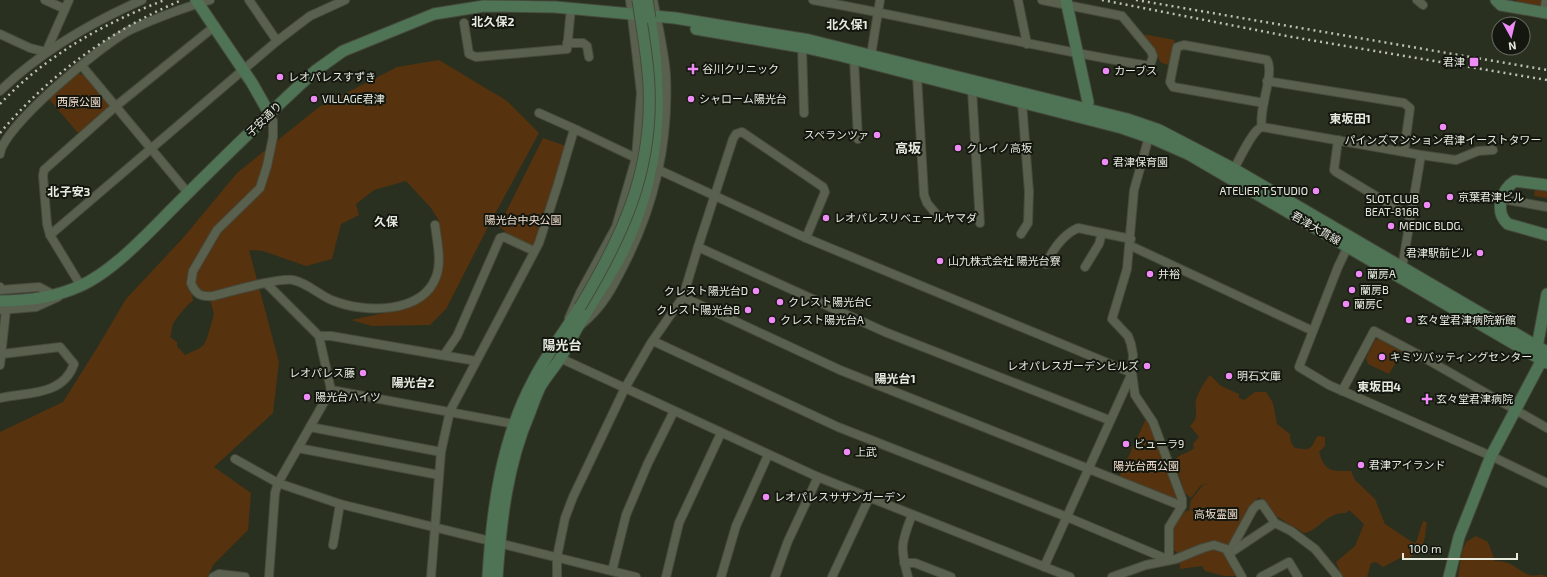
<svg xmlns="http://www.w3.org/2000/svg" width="1547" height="577" font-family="'Exo 2','Noto Sans JP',sans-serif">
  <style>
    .green { fill: #56320f; fill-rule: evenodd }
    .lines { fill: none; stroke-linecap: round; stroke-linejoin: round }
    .street-casing { stroke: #464a3c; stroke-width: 10 }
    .secondary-casing { stroke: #464a3c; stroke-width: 13 }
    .street { stroke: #59604d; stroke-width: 8 }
    .secondary { stroke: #4f7455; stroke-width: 11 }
    .rail { stroke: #bcc1b4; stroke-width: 2.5; stroke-dasharray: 2 4; stroke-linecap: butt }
    .secondary-bridge-casing { stroke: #464a3c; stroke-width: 13; stroke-linecap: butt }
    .secondary-bridge { stroke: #4f7455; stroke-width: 11 }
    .poi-dot { fill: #ef8bf6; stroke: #14170f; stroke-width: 1.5 }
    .labels { text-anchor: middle; stroke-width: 4; stroke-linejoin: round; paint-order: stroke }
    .poi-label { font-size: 11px; fill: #e6eadf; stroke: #14170f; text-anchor: start }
    .park-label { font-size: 11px; fill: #f2decf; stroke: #14170f }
    .street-label { font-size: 11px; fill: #e6eadf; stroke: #14170f }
    .neighbourhood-label { font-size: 12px; font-weight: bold; fill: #e6eadf; stroke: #14170f }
    .quarter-label { font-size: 13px; font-weight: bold; fill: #e6eadf; stroke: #14170f }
  </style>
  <rect width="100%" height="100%" fill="#2a301f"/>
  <g class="green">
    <path d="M1516,0H1541L1540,7L1520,4Z"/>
    <path d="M1142,34L1175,40L1169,65C1155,62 1161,59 1155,50C1152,44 1147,39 1142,34Z"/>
    <path d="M439,60L507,101L539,133L489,225L446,309L430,325L372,326L351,320L403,309L429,296L442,268L439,221L431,208L406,181L374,190L356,204L359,215L341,224L332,259L306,266L263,251L249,250L279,362L273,413L214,467L251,493L248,530L214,564L207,577H0V432L63,402L97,348L126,299L183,238L237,173L319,107L397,67ZM192,293L210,299L214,314L207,338L204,345L198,349L185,355L177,346V342L170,337C172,333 171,328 173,324C175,320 189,302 193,301Z"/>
    <path d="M77,73C87,74 102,96 108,103L109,108L79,134L48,98Z"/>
    <path d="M543,138L566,146L540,230L532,247L512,238L499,226Z"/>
    <path d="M1528,186L1547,189V198L1534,196L1535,190L1528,189Z"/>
    <path d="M1379,339L1402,352L1389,374L1368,364L1366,358L1375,340Z"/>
    <path d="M1210,375L1221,386L1239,394V398L1244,400L1255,392H1266L1273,403L1277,424L1290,434L1291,443L1295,448C1299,448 1305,450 1308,449C1314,447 1314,439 1318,436L1325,437V446L1319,452C1325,473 1333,471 1351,471L1355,480L1375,499L1385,524L1412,542L1416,543L1423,521L1427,522C1424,540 1426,551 1406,559L1402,557L1383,567L1376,562L1371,563L1367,577H1342L1336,562L1355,546L1364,524L1349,510L1346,513C1326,512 1319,531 1304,533L1276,516L1259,497L1254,502L1229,548L1220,545L1179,555L1173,549V525L1186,511H1189L1191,500L1203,485L1214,483L1201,485L1191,498L1185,493L1174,461C1179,453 1188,454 1194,448L1193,444L1199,437L1190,426C1200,417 1194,411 1196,400C1198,392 1205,381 1210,375Z"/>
    <path d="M1148,420L1179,497L1177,499L1119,477L1145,421Z"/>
    <path d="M1476,536L1488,542L1495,561C1513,561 1515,569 1529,575C1536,577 1541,572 1547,577H1458L1462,551L1466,542Z"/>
    <path d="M1214,547L1224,550L1236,576H1224L1205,571L1202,566L1180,569L1179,560Z"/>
  </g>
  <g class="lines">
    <g class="street-casing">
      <g id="street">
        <path d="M45,0L65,9"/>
        <path d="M249,0L277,41"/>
        <path d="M813,0C926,20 1037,48 1150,66L1153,56L1151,51L1122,16L1042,0"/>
        <path d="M1018,0L1027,44"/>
        <path d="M1417,0L1423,5"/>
        <path d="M1544,12L1546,0"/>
        <path d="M464,23L469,54L476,57L567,49L571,8"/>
        <path d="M0,34L30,48L46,52L69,0"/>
        <path d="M567,43H583L587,46L589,57"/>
        <path d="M802,47L804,113"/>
        <path d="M871,55L880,0"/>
        <path d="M854,59L858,139"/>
        <path d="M82,66L188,193"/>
        <path d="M917,76L924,195L927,203L937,215"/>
        <path d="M1267,81L1404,103L1410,108L1404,152"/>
        <path d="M972,90L980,223"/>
        <path d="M0,91C41,51 90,23 142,0"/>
        <path d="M269,113L273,121V137L267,166L260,188L217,230L193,271L191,283C196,295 201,297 213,296C229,292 280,277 293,280C308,283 320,296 334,301C365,313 422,314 436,277C442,262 437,241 435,225"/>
        <path d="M539,113L577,130"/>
        <path d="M1262,127C1258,109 1275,74 1267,60L1184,45L1177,47L1170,82L1173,87L1264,103"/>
        <path d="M1338,140L1334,170L1336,172L1409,216"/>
        <path d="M0,154C3,126 103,44 130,30C156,18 183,8 210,0"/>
        <path d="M1421,155L1456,160L1478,151L1493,150"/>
        <path d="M1234,169C1239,160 1253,129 1262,127L1421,155L1402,268"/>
        <path d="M659,170L806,238L1132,373"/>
        <path d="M1502,199L1547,207"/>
        <path d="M1021,234L1028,223L1029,192L1022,103"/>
        <path d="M50,235L277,41L310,16L345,0"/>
        <path d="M1349,244L1338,267L1299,367L1329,385L1491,456L1547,483"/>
        <path d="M1131,246L1313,331"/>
        <path d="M698,247L885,332L1109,420"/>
        <path d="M1046,264C1053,249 1062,235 1078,228L1131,239"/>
        <path d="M1085,267L1099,244L1102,233"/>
        <path d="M267,284L319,336L331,390L278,483L275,493L269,577"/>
        <path d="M81,286L50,235L47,224L43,176L44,170L116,106L215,26"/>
        <path d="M0,287V290L39,287L54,295"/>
        <path d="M683,297L840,370L1182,506"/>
        <path d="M0,310L36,307L58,297"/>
        <path d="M569,318L580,293L616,227L636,158L641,93L630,0"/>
        <path d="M582,324C603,307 613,287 625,263C655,204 669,141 666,75C664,50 658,24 653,0"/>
        <path d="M319,336H331L476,361"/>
        <path d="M653,341L838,427L1067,517L1169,560V527L1182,506V499L1153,422L1135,395L1132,373L1133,355L1131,344L1128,336L1112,319L1127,269L1134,190L1150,133"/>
        <path d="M444,355L457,336L500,238L504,237L534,251"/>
        <path d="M560,358L818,477L1070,577"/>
        <path d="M0,365L6,310"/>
        <path d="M331,390L514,424"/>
        <path d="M1342,391L1374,331L1421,356L1547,428"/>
        <path d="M0,398C28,392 63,396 74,364L60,347L2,354"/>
        <path d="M310,427L441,452"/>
        <path d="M298,448L439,475"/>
        <path d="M235,459L278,483L340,504L636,577"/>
        <path d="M333,545L340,504"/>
        <path d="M1229,553L1253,509L1257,505L1262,504L1275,523L1291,531L1315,549L1338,577"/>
        <path d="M1230,553L1275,523"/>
        <path d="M904,563H915L951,577"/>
        <path d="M1044,567L1132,373"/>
        <path d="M612,571L626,515L648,463L674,411"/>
        <path d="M213,577L219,574L245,577"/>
        <path d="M431,577L441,452L450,411L539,243L558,184L573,133L577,130L636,158"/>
        <path d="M557,577V557L565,518L573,497L625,388L651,343L683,297L698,247L733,139L736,134L742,132L823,187L825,192L806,238"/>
        <path d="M666,577L679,523L721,433"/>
        <path d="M721,577L736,526L768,455"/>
        <path d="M775,577L788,541L818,477"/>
        <path d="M832,577L869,498"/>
        <path d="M908,577C900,548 901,543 912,515"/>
        <path d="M1112,577L1146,565L1176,559L1203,548L1214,545L1226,549L1242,577"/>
        <path d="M1261,577L1289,562L1298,577"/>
      </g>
    </g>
    <g class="secondary-casing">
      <g id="secondary">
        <path d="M196,0L252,83L269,113"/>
        <path d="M1066,0L1088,102L1084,116"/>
        <path d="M1496,0L1501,5L1547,13"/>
        <path d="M696,29L807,48L842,56L1122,128L1154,139L1188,154L1547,363"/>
        <path d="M1547,185L1515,181C1501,190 1494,212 1508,224L1547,235"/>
        <path d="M0,301C27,301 56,297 80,286C114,271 151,230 177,204C222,159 268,114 315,71L343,51L434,14L484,6L555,7L675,18L809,40L1127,119L1159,130L1234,169L1547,352"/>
        <path d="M1539,352L1537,347L1547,294"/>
        <path d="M488,577C492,509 501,440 534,379C547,354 565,331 580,307"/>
        <path d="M497,577C501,520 507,465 530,412C533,404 536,395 540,387C546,376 555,367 561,357C570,342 578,325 588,310C599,291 612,273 622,253C660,176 664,101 650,18"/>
        <path d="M1449,577L1459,537L1491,456L1545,354"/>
      </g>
    </g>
    <use href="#street" class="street"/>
    <use href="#secondary" class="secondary"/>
    <g class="rail">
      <path d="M1102,0L1292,37L1547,80"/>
      <path d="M1136,0L1547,70"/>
      <path d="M0,104C44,57 105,22 165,0"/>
      <path d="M0,133C50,74 111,30 182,0"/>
    </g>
    <g class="secondary-bridge-casing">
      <g id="secondary-bridge">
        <path d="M647,0L650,18"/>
        <path d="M580,307C622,237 653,172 649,87C648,58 642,29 638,0"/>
      </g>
    </g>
    <use href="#secondary-bridge" class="secondary-bridge"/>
  </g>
  <g class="poi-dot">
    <rect x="1469" y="57" width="10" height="10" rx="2"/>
    <path d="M691 63h4v4h4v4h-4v4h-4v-4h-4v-4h4z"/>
    <circle cx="1106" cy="71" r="4"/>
    <circle cx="280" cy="77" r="4"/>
    <circle cx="314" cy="99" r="4"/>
    <circle cx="691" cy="99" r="4"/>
    <circle cx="1443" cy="127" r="4"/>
    <circle cx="877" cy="135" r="4"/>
    <circle cx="958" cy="148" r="4"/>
    <circle cx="1105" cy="162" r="4"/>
    <circle cx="1316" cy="191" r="4"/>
    <circle cx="1450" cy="197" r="4"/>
    <circle cx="1427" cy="205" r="4"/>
    <circle cx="826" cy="218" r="4"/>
    <circle cx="1391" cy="226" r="4"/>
    <circle cx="1480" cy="253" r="4"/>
    <circle cx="940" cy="261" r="4"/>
    <circle cx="1150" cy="274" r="4"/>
    <circle cx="1359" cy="274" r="4"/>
    <circle cx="1352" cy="290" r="4"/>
    <circle cx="756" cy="291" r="4"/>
    <circle cx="780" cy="302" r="4"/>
    <circle cx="1346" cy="304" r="4"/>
    <circle cx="748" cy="310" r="4"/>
    <circle cx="772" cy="320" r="4"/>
    <circle cx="1409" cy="320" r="4"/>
    <circle cx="1382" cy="357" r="4"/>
    <circle cx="1147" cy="366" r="4"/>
    <circle cx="363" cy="373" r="4"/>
    <circle cx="1229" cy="376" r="4"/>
    <circle cx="307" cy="397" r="4"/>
    <path d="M1425 393h4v4h4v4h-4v4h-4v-4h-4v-4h4z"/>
    <circle cx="1126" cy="444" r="4"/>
    <circle cx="847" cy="452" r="4"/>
    <circle cx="1361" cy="465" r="4"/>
    <circle cx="766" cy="497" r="4"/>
  </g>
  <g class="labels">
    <g class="poi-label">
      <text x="1465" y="66" text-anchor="end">君津</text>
      <text x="702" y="73">谷川クリニック</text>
      <text x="1114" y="75">カーブス</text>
      <text x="288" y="81">レオパレスすずき</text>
      <text x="322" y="103">VILLAGE君津</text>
      <text x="699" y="103">シャローム陽光台</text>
      <text x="869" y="139" text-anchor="end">スペランツァ</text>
      <text x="1443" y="144" text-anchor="middle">パインズマンション君津イーストタワー</text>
      <text x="966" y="152">クレイノ高坂</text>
      <text x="1113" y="166">君津保育園</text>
      <text x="1308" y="195" text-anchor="end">ATELIER T STUDIO</text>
      <text x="1458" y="201">京葉君津ビル</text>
      <text x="1419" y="203" text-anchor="end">SLOT CLUB<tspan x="1419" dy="13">BEAT-816R</tspan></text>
      <text x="834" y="222">レオパレスリベェールヤマダ</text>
      <text x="1399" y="230">MEDIC BLDG.</text>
      <text x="1472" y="257" text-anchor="end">君津駅前ビル</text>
      <text x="948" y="265">山九株式会社 陽光台寮</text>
      <text x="1158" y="278">井裕</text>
      <text x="1367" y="278">蘭房A</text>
      <text x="1360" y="294">蘭房B</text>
      <text x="748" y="295" text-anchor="end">クレスト陽光台D</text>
      <text x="788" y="306">クレスト陽光台C</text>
      <text x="1354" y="308">蘭房C</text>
      <text x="740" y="314" text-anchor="end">クレスト陽光台B</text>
      <text x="780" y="324">クレスト陽光台A</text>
      <text x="1417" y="324">玄々堂君津病院新館</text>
      <text x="1390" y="361">キミツバッティングセンター</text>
      <text x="1139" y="370" text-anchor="end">レオパレスガーデンヒルズ</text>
      <text x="355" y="377" text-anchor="end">レオパレス藤</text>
      <text x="1237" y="380">明石文庫</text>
      <text x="315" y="401">陽光台ハイツ</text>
      <text x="1436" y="403">玄々堂君津病院</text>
      <text x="1134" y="448">ビューラ9</text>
      <text x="855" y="456">上武</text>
      <text x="1369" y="469">君津アイランド</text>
      <text x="774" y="501">レオパレスサザンガーデン</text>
    </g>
    <g class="park-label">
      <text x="79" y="106">西原公園</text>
      <text x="523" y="224">陽光台中央公園</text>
      <text x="1146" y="470">陽光台西公園</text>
      <text x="1216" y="518">高坂霊園</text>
    </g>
    <g class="street-label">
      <text transform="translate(264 119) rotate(-44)" y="4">子安通り</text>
      <text transform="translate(1316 228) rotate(30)" y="4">君津大貫線</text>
    </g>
    <g class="neighbourhood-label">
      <text x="493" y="26">北久保2</text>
      <text x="847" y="29">北久保1</text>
      <text x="1350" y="123">東坂田1</text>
      <text x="69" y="196">北子安3</text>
      <text x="386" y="226">久保</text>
      <text x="895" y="383">陽光台1</text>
      <text x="413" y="387">陽光台2</text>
      <text x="1379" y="391">東坂田4</text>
    </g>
    <g class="quarter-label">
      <text x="908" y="153">高坂</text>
      <text x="562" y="350">陽光台</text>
    </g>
  </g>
  <g transform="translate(1511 36) rotate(172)"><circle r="19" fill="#14170f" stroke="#686b62"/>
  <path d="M0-3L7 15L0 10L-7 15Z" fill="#ef8bf6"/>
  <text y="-6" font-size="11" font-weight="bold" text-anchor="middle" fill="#e6eadf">N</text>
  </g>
  <path d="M1403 553v6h114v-6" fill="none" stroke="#e6eadf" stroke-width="2"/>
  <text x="1409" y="553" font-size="12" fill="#e6eadf" stroke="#14170f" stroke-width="3" paint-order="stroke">100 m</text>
</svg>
